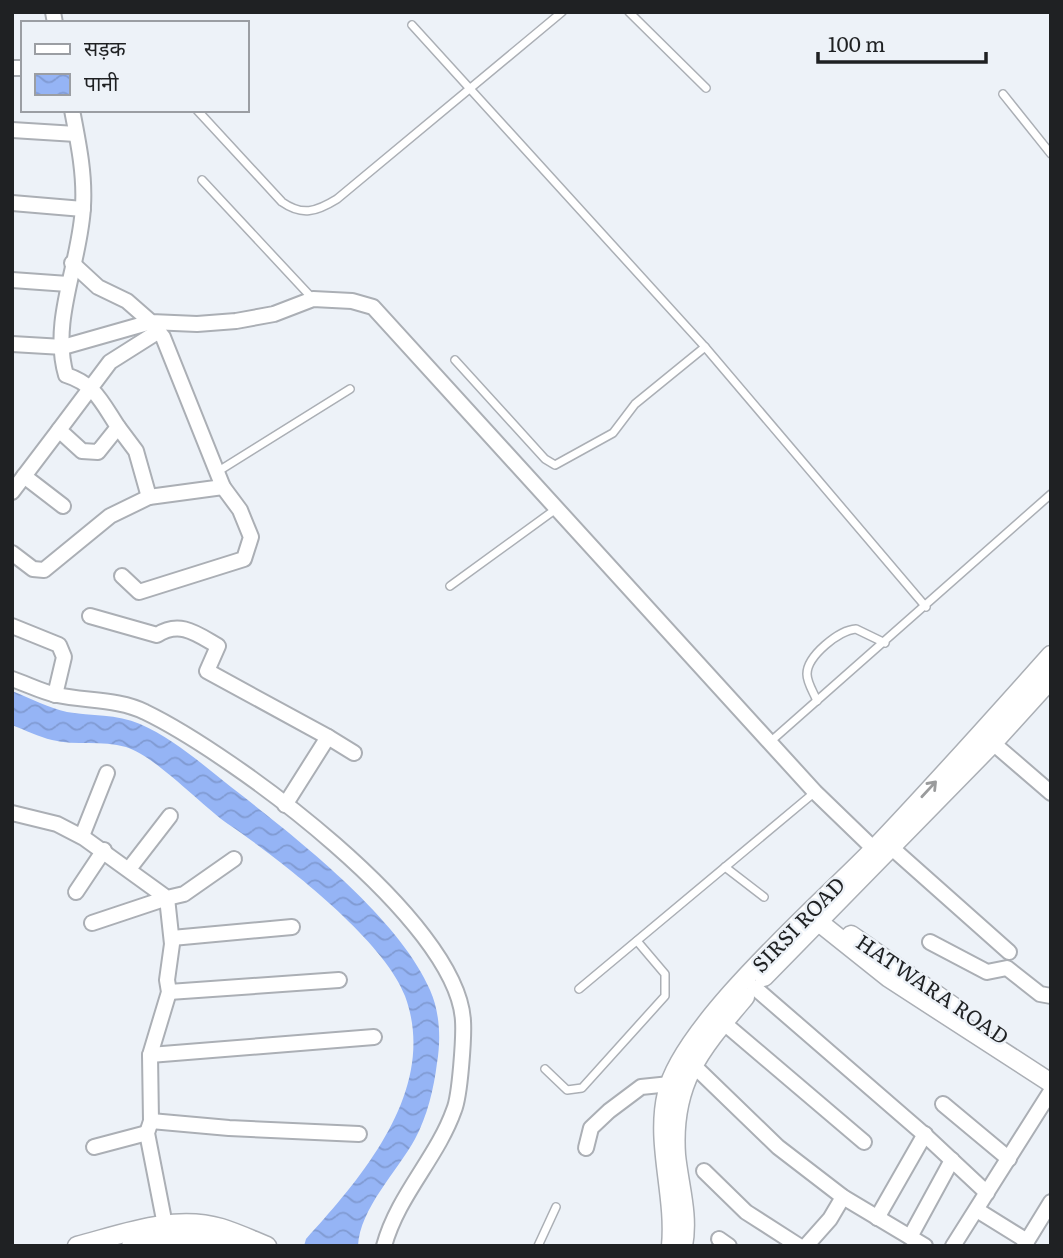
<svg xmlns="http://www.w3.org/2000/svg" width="1063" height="1258" font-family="Literata,'Noto Sans Devanagari',serif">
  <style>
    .water { fill: url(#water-waves) }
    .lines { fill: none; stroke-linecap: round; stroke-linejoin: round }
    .service-casing { stroke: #abafb5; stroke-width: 10 }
    .minor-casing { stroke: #abafb5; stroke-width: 18 }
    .tertiary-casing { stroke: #abafb5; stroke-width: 21 }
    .service { stroke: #fff; stroke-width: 7 }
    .minor { stroke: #fff; stroke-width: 14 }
    .tertiary { stroke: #fff; stroke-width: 18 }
    .oneway { stroke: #9a9b9c }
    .labels { text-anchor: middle; stroke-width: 5; stroke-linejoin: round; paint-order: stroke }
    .street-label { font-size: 21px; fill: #1f2123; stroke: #edf2f8 }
  </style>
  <defs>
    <pattern id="water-waves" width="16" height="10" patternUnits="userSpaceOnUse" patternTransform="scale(1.75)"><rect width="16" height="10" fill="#95b4f5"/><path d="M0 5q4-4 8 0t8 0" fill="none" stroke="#809ad2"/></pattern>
  </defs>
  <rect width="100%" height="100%" fill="#edf2f8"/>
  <path class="water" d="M12,691C30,698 49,708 67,712C91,716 117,714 140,724C174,739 202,764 231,787C293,835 400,918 430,990C440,1012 441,1040 437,1063C434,1088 427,1117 415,1139C397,1172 360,1208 358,1246H304L306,1239C363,1176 439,1088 405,996C384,939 278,858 228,824C201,805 155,756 126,747C102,740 76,746 52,740C39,737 25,730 12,725Z"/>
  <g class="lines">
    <g class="service-casing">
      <g id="service">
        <path d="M629,12L706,88"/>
        <path d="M412,25L705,347L926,607"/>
        <path d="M1003,94L1051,154"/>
        <path d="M197,110L282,202C302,216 316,212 337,199L562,12"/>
        <path d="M202,180L313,299"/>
        <path d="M455,360L545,459L555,465L613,433L635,404L705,347"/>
        <path d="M217,472L350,389"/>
        <path d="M450,586L556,509"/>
        <path d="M817,701C814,693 807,683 807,674C807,656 839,630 856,629L885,643"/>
        <path d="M770,742L1051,494"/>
        <path d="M725,867L764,897"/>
        <path d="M579,989L815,792"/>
        <path d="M545,1069L567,1090L582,1088L665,996V974L637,941"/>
        <path d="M538,1246L556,1207"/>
      </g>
    </g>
    <g class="minor-casing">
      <g id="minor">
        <path d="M53,12L55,23"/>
        <path d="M12,68H23"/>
        <path d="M72,110C78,141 85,174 83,206C81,261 50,320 66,375C95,384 102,403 118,427L98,452L82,451L59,430L110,362L159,331"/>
        <path d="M12,130L76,134"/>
        <path d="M12,203L83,209"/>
        <path d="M72,263L98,287L127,301L151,322L197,324L236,321L274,314L313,299L352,301L373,307L815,792L874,849"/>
        <path d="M12,280L68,284"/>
        <path d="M12,344L63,347L151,322L163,337L223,487L149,497L136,451L118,427"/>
        <path d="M24,476L63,506"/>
        <path d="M12,492L59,430"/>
        <path d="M12,553L33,569L44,570L110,516L149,497"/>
        <path d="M122,576L139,592L244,559L251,537L240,510L223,487"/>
        <path d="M90,616L157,635C180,620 197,634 218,646L207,671L328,737L285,805"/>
        <path d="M12,626L59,645L64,657L55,695"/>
        <path d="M12,679C27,684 42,692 57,695C85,701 120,699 145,712C232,754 458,920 463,1021C464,1037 460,1096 454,1110C437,1158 398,1195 384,1246"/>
        <path d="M328,737L354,753"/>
        <path d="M986,737L1051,793"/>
        <path d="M12,813L57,824L84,838L167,898L184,894L234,859"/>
        <path d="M82,836L107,773"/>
        <path d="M892,848L1009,952"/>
        <path d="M129,869L170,816"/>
        <path d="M76,892L104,850"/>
        <path d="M92,923L167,898L172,944L167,980L169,992L150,1055L151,1121L147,1133L165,1225"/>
        <path d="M172,938L292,927"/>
        <path d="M930,942L987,972L1007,968L1040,994L1051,996"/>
        <path d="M754,987L926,1136L987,1193"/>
        <path d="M169,992L339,980"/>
        <path d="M724,1023L864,1142"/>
        <path d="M150,1055L374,1037"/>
        <path d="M688,1060L778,1147L843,1197L925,1246"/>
        <path d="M943,1104L1009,1159"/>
        <path d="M151,1121L229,1128L359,1134"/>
        <path d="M94,1147L147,1133"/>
        <path d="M586,1148L591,1128L609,1111L641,1087L670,1084"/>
        <path d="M704,1171L746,1212L799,1246"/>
        <path d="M977,1210L1027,1241"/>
        <path d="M877,1218L925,1134"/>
        <path d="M910,1237L952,1160"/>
        <path d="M719,1239L729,1246"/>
        <path d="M806,1246L830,1219L843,1197"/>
        <path d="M953,1246L1051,1091"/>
        <path d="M1024,1246L1051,1202"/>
      </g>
    </g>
    <g class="tertiary-casing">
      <g id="tertiary">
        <path d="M810,915L889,978L1051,1083"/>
        <path d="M851,935L954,1007"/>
        <path d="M764,977L993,743L1051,679"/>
        <path d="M77,1246C123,1234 174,1214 221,1228C237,1233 252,1240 267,1246"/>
        <path d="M131,1246C165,1236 202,1231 234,1246"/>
        <path d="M671,1246C676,1195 655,1143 667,1093C682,1024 823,902 875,848C935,785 993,720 1051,655"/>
        <path d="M683,1246C689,1215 679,1185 676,1155C671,1082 701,1049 745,997"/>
      </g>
    </g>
    <use href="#service" class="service"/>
    <use href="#minor" class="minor"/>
    <use href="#tertiary" class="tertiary"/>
  </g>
  <defs><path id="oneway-shaft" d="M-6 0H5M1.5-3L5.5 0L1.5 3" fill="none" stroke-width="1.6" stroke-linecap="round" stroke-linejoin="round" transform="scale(1.75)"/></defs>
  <use class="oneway" href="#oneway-shaft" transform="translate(929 789) rotate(-47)"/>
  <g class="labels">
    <g class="street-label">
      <text transform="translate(799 925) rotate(-46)" y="7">SIRSI ROAD</text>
      <text transform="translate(932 990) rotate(34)" y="7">HATWARA ROAD</text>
    </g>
  </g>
  <rect width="1063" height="1258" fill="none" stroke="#1f2123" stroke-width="28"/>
  <rect x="21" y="21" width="228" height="91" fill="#edf2f8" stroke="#9b9ea3" stroke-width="2"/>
  <rect x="35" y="44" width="35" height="10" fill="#ffffff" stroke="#9b9ea3" stroke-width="2"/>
  <text x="84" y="56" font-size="21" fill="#1f2123">सड़क</text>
  <rect x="35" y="74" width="35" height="21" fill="url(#water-waves)" stroke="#9b9ea3" stroke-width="2"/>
  <text x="84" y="91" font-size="21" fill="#1f2123">पानी</text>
  <path d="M818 52v10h168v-10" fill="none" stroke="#1f2123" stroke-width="3.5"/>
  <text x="828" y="52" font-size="21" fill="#1f2123" stroke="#edf2f8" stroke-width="5" paint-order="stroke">100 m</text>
</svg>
